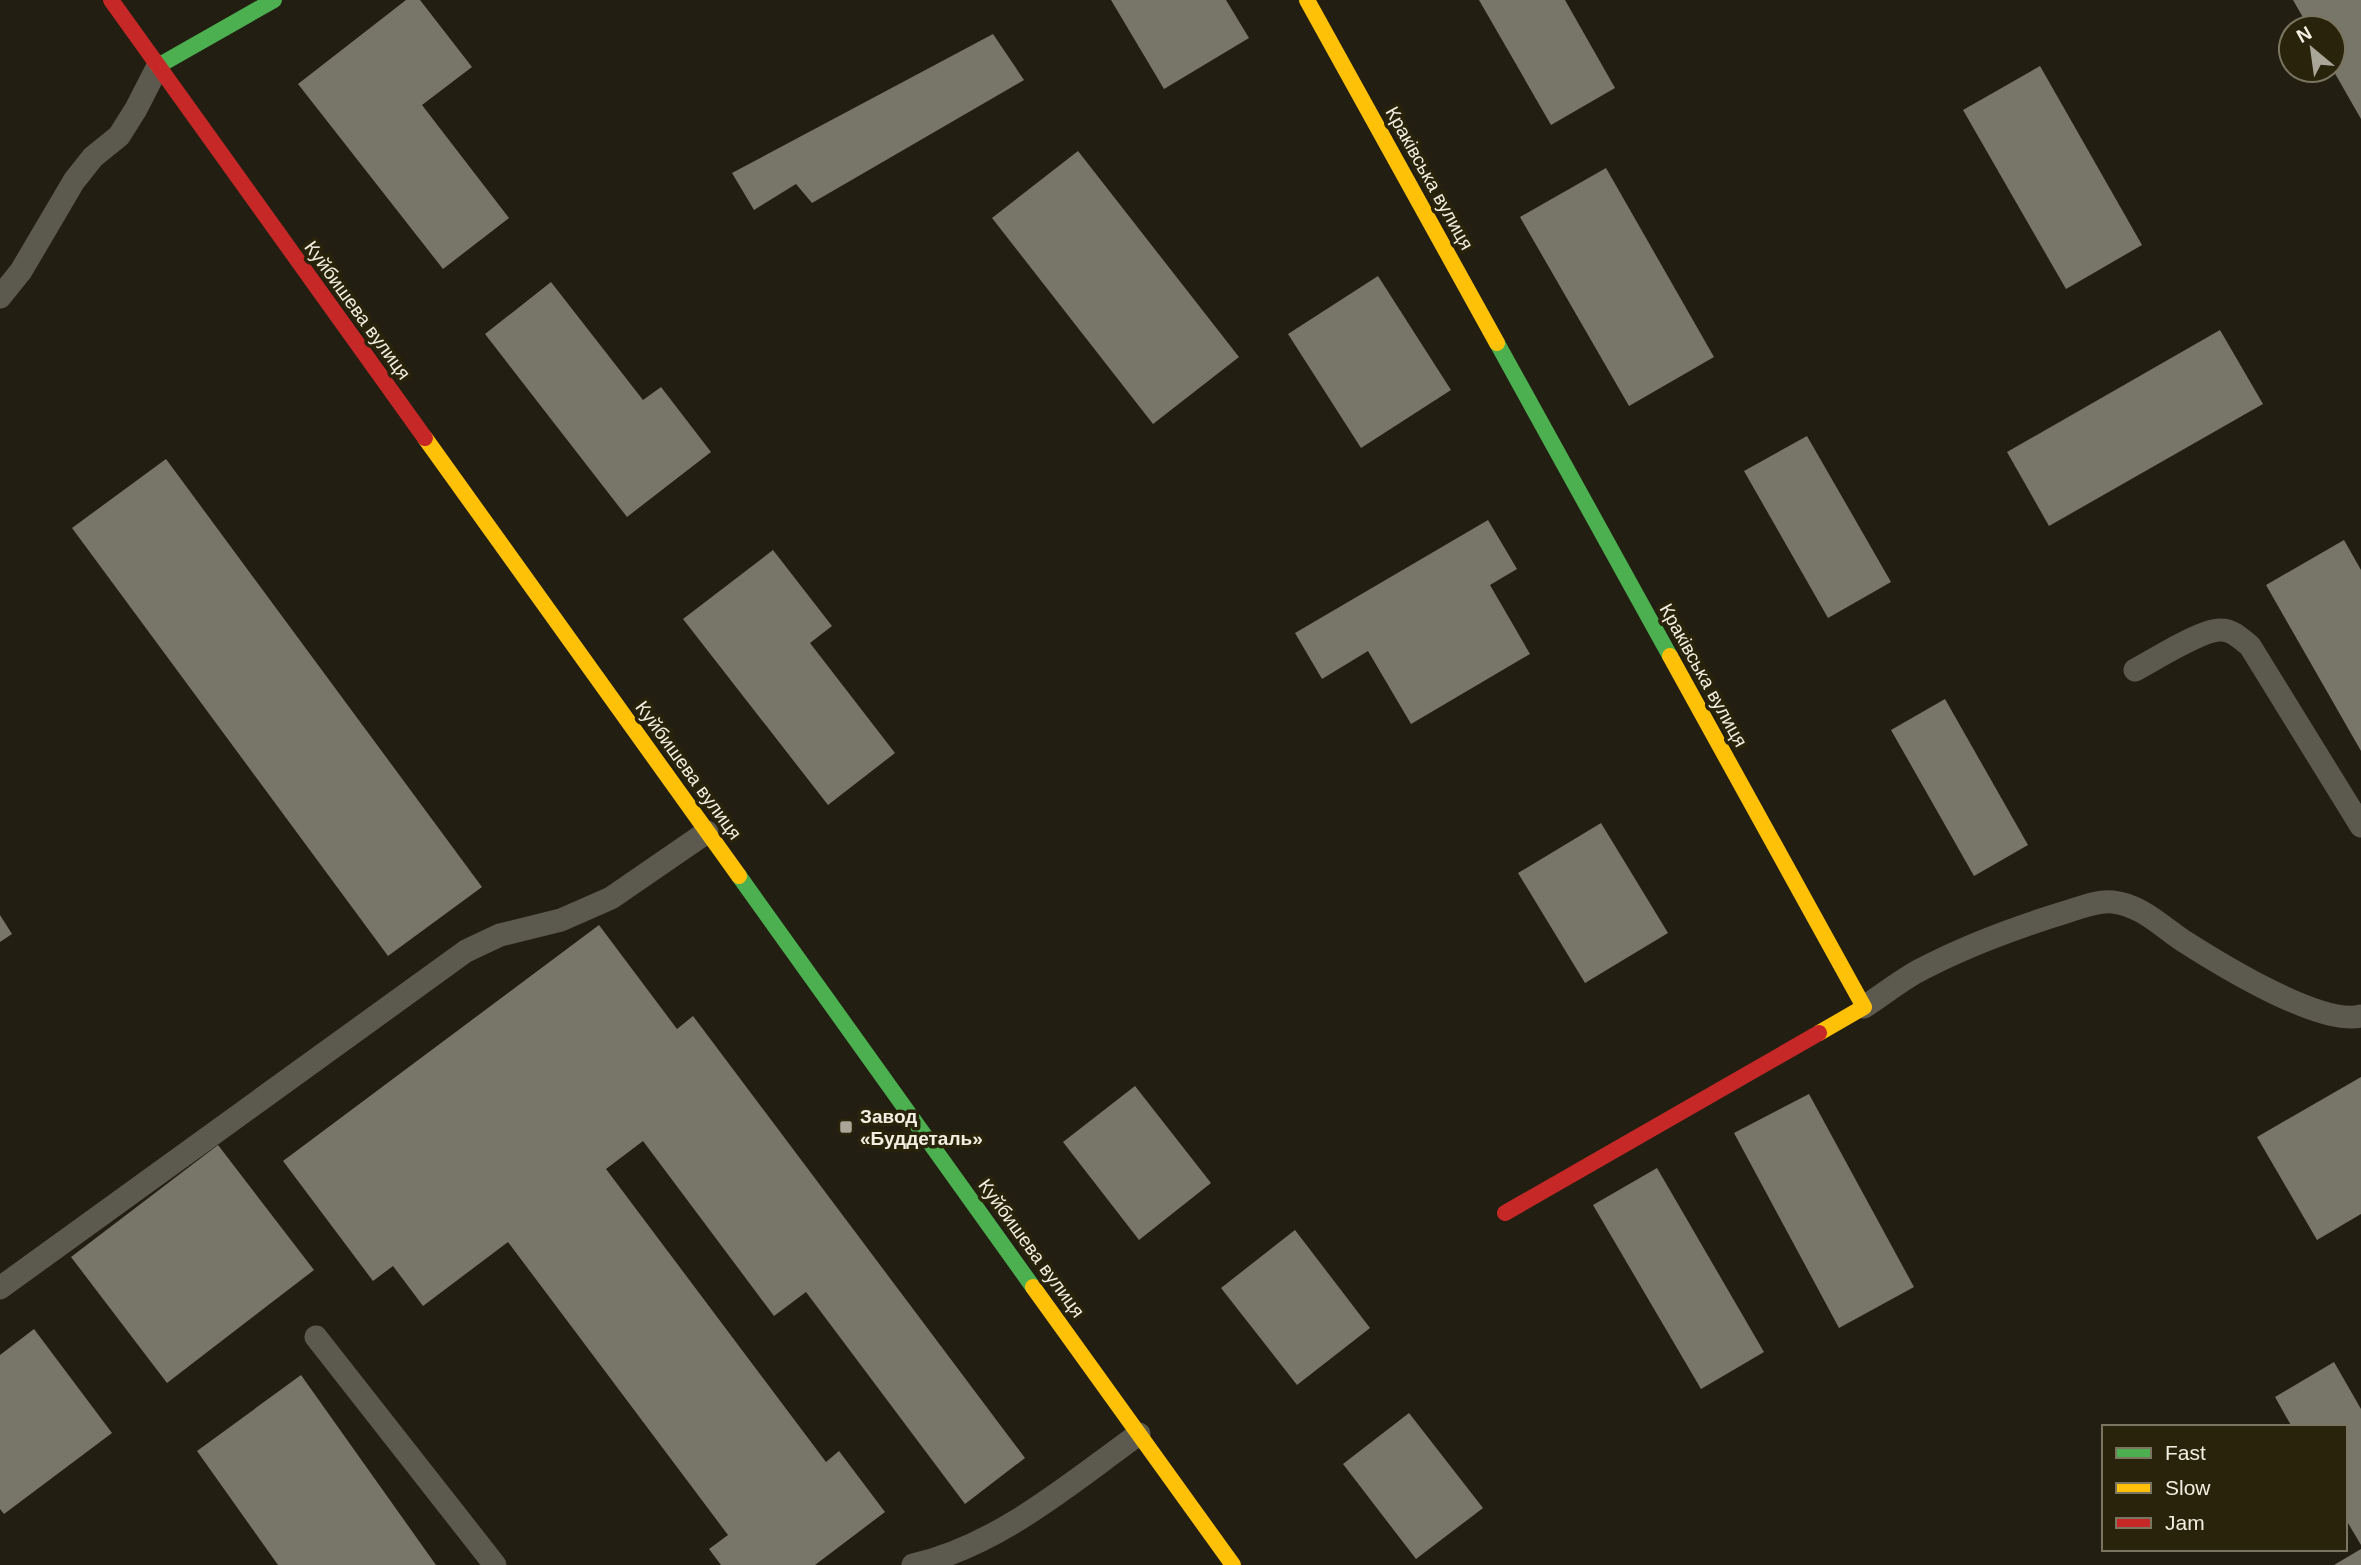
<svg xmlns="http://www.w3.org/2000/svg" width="2361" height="1565" font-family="Arial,sans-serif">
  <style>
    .building { fill: #787569 }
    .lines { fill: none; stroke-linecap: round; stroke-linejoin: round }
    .lane { stroke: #5c5a4f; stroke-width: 23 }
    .fast { stroke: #4caf50; stroke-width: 16 }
    .slow { stroke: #ffc107; stroke-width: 16 }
    .jam { stroke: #c62828; stroke-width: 16 }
    .poi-dot { fill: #a9a698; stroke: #29230b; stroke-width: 2.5 }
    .labels { text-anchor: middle; stroke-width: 7; stroke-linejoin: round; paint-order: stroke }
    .street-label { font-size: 19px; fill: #f2efe0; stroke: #29230b }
    .poi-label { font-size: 19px; font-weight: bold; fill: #f2efe0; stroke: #29230b; text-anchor: start }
  </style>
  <rect width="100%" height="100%" fill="#221f12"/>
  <g class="building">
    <path d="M406,0H420L472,67L422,105L509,218L443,269L298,84Z"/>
    <path d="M1111,0H1226L1249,38L1164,89Z"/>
    <path d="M1479,0H1565L1615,88L1551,125Z"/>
    <path d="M2293,0H2361V119L2333,70V28H2309Z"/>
    <path d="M993,34L1024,80L812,203L796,184L754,210L732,173Z"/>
    <path d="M2040,66L2142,245L2066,289L1963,110Z"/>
    <path d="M1078,151L1239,357L1153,424L992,218Z"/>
    <path d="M1606,168L1714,357L1629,406L1520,217Z"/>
    <path d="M1378,276L1451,390L1361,448L1288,334Z"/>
    <path d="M551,282L643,400L661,387L711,452L627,517L485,334Z"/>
    <path d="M2220,330L2263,404L2049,526L2007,452Z"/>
    <path d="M1807,436L1891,582L1828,618L1744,471Z"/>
    <path d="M166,459L482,887L388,956L72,528Z"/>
    <path d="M1488,520L1517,569L1490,585L1530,654L1411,724L1368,651L1322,679L1295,633Z"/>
    <path d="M2344,540L2361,570V751L2266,585Z"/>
    <path d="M773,550L832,626L810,643L895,753L828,805L683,619Z"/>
    <path d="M1945,699L2028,845L1974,876L1891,730Z"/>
    <path d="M1601,823L1668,933L1585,983L1518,873Z"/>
    <path d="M0,915L12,934L0,942Z"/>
    <path d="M599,925L677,1029L693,1016L1025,1458L965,1504L806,1292L774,1316L643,1141L606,1169L826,1462L839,1451L885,1512L815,1565H721L709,1549L728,1535L508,1242L423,1306L393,1266L373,1281L283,1161Z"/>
    <path d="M2361,1077V1214L2317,1240L2257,1137Z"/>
    <path d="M1135,1086L1211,1183L1139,1240L1063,1142Z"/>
    <path d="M1809,1094L1914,1287L1839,1328L1734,1133Z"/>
    <path d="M218,1145L314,1270L167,1383L71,1257Z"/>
    <path d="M1657,1168L1764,1352L1701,1389L1593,1205Z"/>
    <path d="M1295,1230L1370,1328L1297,1385L1221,1288Z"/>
    <path d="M34,1329L112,1433L4,1514L0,1509V1355Z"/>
    <path d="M2334,1362L2361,1409V1545L2345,1518V1427H2292L2275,1397Z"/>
    <path d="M301,1375L436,1565H278L197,1451Z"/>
    <path d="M1409,1413L1483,1508L1416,1559L1343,1464Z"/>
    <path d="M2361,1549V1565H2334Z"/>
  </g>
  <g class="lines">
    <g class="lane">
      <path d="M0,297L21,271L74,181L93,157L119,136L136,109L158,66"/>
      <path d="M2135,670C2154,660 2202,629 2221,630C2233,630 2241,639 2250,646L2361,826"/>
      <path d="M1864,1007C1883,995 1902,979 1922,969C1968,945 2017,927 2066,912C2079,908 2099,900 2113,902C2140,905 2160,925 2182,940C2218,963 2319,1026 2361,1016"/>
      <path d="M0,1288L466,951L500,935L561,920L611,898L707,832"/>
      <path d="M316,1337L495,1565"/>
      <path d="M913,1565C998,1546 1069,1484 1139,1434"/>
    </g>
    <g class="fast">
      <path d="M158,66L274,0"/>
      <path d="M1497,343L1670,656"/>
      <path d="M739,876L1033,1287"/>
    </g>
    <g class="slow">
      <path d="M1307,0L1497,343"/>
      <path d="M425,438L739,876"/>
      <path d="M1670,656L1864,1007L1819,1033"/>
      <path d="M1033,1287L1233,1565"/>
    </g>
    <g class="jam">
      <path d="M111,0L425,438"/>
      <path d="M1505,1213L1819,1033"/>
    </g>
  </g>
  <rect class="poi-dot" x="839" y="1120" width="14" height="14" rx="3.5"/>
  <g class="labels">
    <g class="street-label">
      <text transform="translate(1430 178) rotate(61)" y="7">Краківська вулиця</text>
      <text transform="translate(358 310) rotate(54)" y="7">Куйбишева вулиця</text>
      <text transform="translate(1704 675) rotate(61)" y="7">Краківська вулиця</text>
      <text transform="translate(689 770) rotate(54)" y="7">Куйбишева вулиця</text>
      <text transform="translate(1032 1248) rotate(54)" y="7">Куйбишева вулиця</text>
    </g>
    <g class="poi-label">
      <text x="860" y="1123">Завод<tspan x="860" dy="22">«Буддеталь»</tspan></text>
    </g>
  </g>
  <rect x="2102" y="1425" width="245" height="126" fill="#29230b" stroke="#797560" stroke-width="2"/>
  <rect x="2116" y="1448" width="35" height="10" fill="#4caf50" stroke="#797560" stroke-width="2"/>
  <text x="2165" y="1460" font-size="21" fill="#f2efe0">Fast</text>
  <rect x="2116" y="1483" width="35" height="10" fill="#ffc107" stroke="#797560" stroke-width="2"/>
  <text x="2165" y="1495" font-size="21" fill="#f2efe0">Slow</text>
  <rect x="2116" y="1518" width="35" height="10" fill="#c62828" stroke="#797560" stroke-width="2"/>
  <text x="2165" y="1530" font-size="21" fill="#f2efe0">Jam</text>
  <g transform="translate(2312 49) rotate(331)"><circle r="33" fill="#29230b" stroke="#797560" stroke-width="2"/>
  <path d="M0-5L12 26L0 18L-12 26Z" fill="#a9a698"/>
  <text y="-10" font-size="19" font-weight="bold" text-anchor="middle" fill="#f2efe0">N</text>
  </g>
</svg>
